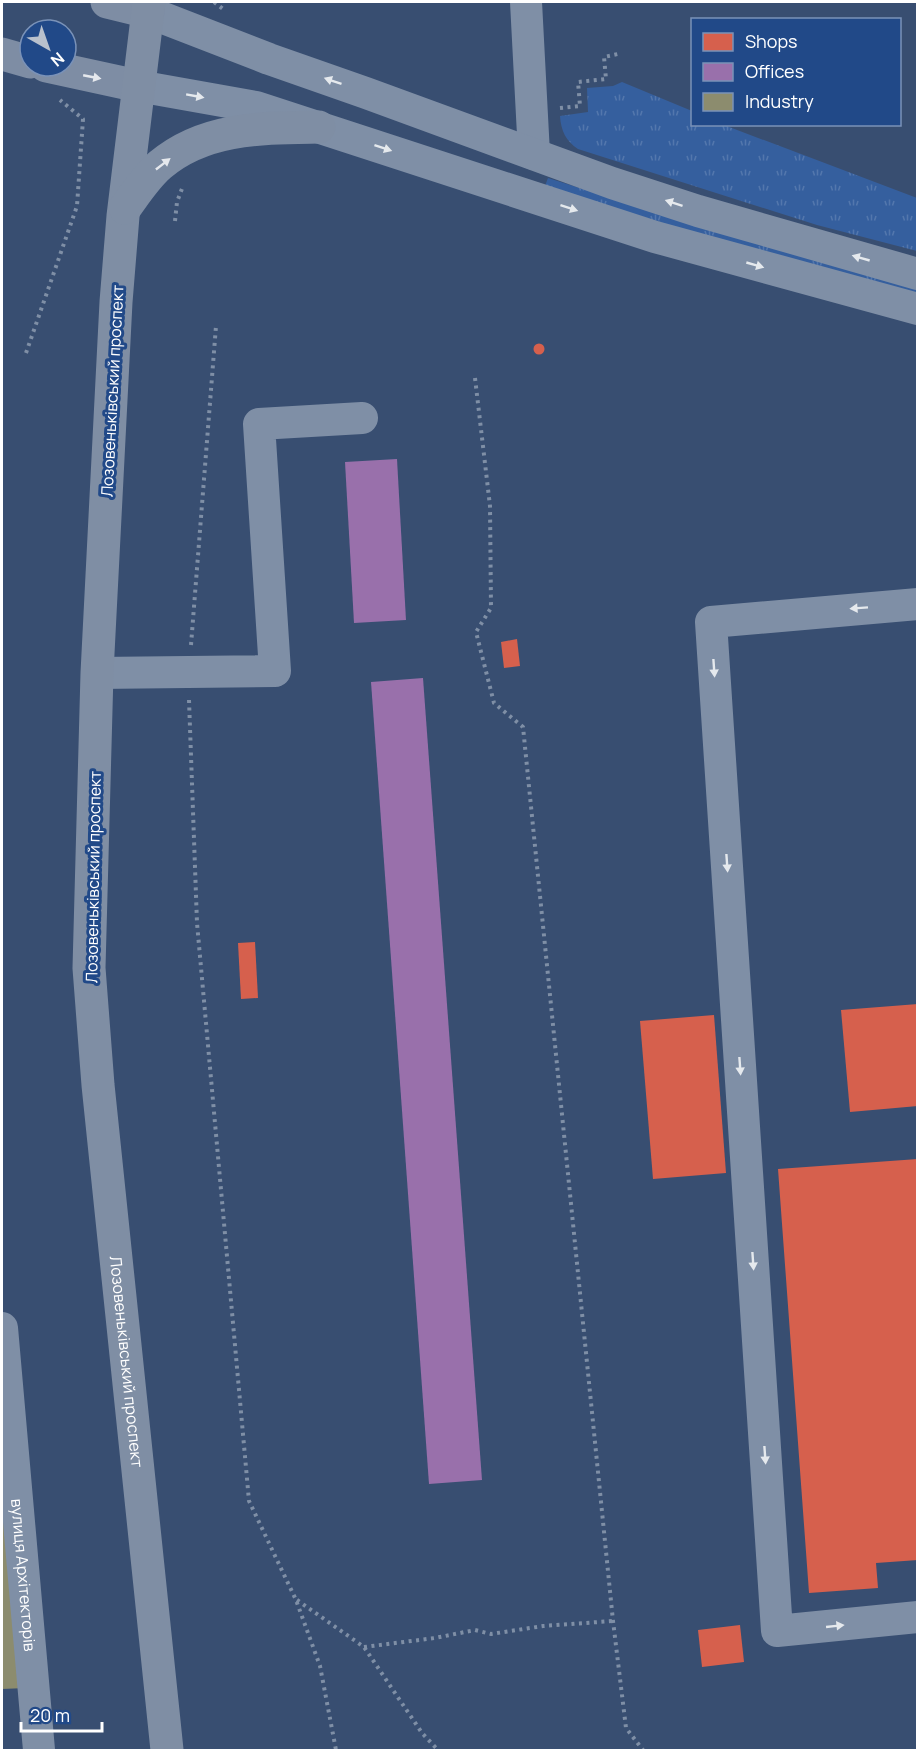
<svg xmlns="http://www.w3.org/2000/svg" width="919" height="1752" font-family="Manrope,sans-serif">
<style>
.grass{fill:url(#grass-tufts)}
.shops{fill:#d6604d}
.offices{fill:#9970ab}
.industry{fill:#8c8c6e}
.lines{fill:none;stroke-linecap:round;stroke-linejoin:round}
.path{stroke:#7f8fa6;stroke-width:4;stroke-dasharray:3 4.5;stroke-linecap:butt}
.minor{stroke:#7f8fa6;stroke-width:32}
.major{stroke:#7e8da4;stroke-width:33}
.highway{stroke:#7f8ea4;stroke-width:33}
.oneway{fill:#e5e8ed}
.oneway2{fill:#e5e9ed}
.labels{text-anchor:middle;dominant-baseline:central;stroke-width:6;stroke-linejoin:round;paint-order:stroke}
.street-label{font-size:16px;fill:#fff;stroke:#214988}
</style>
<defs>
<pattern id="grass-tufts" width="24" height="20" patternUnits="userSpaceOnUse" patternTransform="scale(1.5)"><rect width="24" height="20" fill="#355f9e"/><path d="M3 7l-1-3M5 7V3M7 7l1-3M15 17l-1-3M17 17v-4M19 17l1-3" fill="none" stroke="#5377ad"/></pattern>
</defs>
<rect width="100%" height="100%" fill="#384e71"/>
<g class="grass">
<path d="M622,82l70,29v13l32,1 193,73v53l-100,-26 -239,-76c-12,-8 -17,-18 -18,-33l28,-4 -1,-24 26,-2z"/>
<path d="M548,178l136,43 233,65v9l-236,-66 -136,-43z"/>
</g>
<g class="shops">
<circle cx="539" cy="349" r="5.5"/>
<path d="M517,639l3,27 -16,2 -3,-26z"/>
<path d="M255,942l3,56 -17,1 -3,-56z"/>
<path d="M918,1004v102l-68,6 -9,-102z"/>
<path d="M714,1015l12,158 -73,6 -13,-158z"/>
<path d="M918,1159v401l-42,3 2,25 -69,5 -31,-424z"/>
<path d="M740,1625l4,37 -42,5 -4,-37z"/>
</g>
<g class="offices">
<path d="M397,459l9,161 -52,3 -9,-161z"/>
<path d="M423,678l59,802 -53,4 -58,-802z"/>
</g>
<path class="industry" d="M2,1445l24,243 -24,1z"/>
<g class="lines">
<g class="path">
<path d="M214,2l9,7"/>
<path d="M560,108l20,-2 -2,-24 28,-3 -2,-22 14,-3"/>
<path d="M175,221l2,-19 6,-16"/>
<path d="M26,353l51,-147 6,-87 -23,-19"/>
<path d="M475,378l15,128 1,102 -15,24 18,71 29,24 90,894 13,107 17,22"/>
<path d="M191,645l25,-319"/>
<path d="M189,700l8,223 52,578 47,99 24,66 16,84"/>
<path d="M297,1600l67,47 58,86 16,17"/>
<path d="M364,1647l71,-9 40,-8 16,4 52,-8 70,-5"/>
</g>
<g class="minor">
<path d="M526,2l8,152"/>
<path d="M148,12l121,47 97,34 246,90 86,28 220,63"/>
<path d="M138,86l118,21 399,130 263,72"/>
<path d="M918,604l-207,18 66,1009 141,-14"/>
<path d="M97,673l178,-2 -16,-247 103,-6"/>
<path id="s1" d="M2,1328l37,422"/>
</g>
<g class="major">
<path d="M107,2l41,10"/>
<path d="M2,54l28,8"/>
<path d="M46,66l92,20"/>
</g>
<g class="highway">
<path id="s2" d="M149,2l-26,214 -7,86 -19,371 -8,295 9,117 69,665"/>
<path d="M125,208c11,-15 21,-31 35,-43 45,-38 103,-37 159,-38"/>
</g>
</g>
<defs><path id="oneway-solid" d="M-6-.8H1V-3.2L6.5 0L1 3.2V.8H-6Z" transform="scale(1.5)"/></defs>
<g class="oneway">
<use href="#oneway-solid" transform="translate(92 77) rotate(11)"/>
<use href="#oneway-solid" transform="translate(163 164) rotate(-38)"/>
</g>
<g class="oneway2">
<use href="#oneway-solid" transform="translate(333 81) rotate(-161)"/>
<use href="#oneway-solid" transform="translate(195 96) rotate(10)"/>
<use href="#oneway-solid" transform="translate(383 148) rotate(18)"/>
<use href="#oneway-solid" transform="translate(674 203) rotate(-162)"/>
<use href="#oneway-solid" transform="translate(569 208) rotate(18)"/>
<use href="#oneway-solid" transform="translate(861 258) rotate(-164)"/>
<use href="#oneway-solid" transform="translate(755 265) rotate(16)"/>
<use href="#oneway-solid" transform="translate(859 608) rotate(176)"/>
<use href="#oneway-solid" transform="translate(714 668) rotate(86)"/>
<use href="#oneway-solid" transform="translate(727 863) rotate(86)"/>
<use href="#oneway-solid" transform="translate(740 1066) rotate(86)"/>
<use href="#oneway-solid" transform="translate(753 1261) rotate(86)"/>
<use href="#oneway-solid" transform="translate(765 1455) rotate(86)"/>
<use href="#oneway-solid" transform="translate(835 1626) rotate(-6)"/>
</g>
<g class="labels">
<g class="street-label">
<text transform="translate(112 391) rotate(-87)">Лозовеньківський проспект</text>
<text transform="translate(93 877) rotate(-89)">Лозовеньківський проспект</text>
<text stroke="none"><textPath href="#s2" startOffset="1364">Лозовеньківський проспект</textPath></text>
<text stroke="none"><textPath href="#s1" startOffset="248">вулиця Архітекторів</textPath></text>
</g>
</g>
<rect width="919" height="1752" fill="none" stroke="#ffffff" stroke-width="6"/>
<rect x="691" y="18" width="210" height="108" fill="#214988" stroke="#7a92b8" stroke-width="1.5"/>
<rect x="703" y="33" width="30" height="18" fill="#d6604d" stroke="#7a92b8" stroke-width="1.5"/>
<text x="745" y="48" font-size="18" fill="#ffffff">Shops</text>
<rect x="703" y="63" width="30" height="18" fill="#9970ab" stroke="#7a92b8" stroke-width="1.5"/>
<text x="745" y="78" font-size="18" fill="#ffffff">Offices</text>
<rect x="703" y="93" width="30" height="18" fill="#8c8c6e" stroke="#7a92b8" stroke-width="1.5"/>
<text x="745" y="108" font-size="18" fill="#ffffff">Industry</text>
<g transform="translate(48 48) rotate(140)"><circle r="28" fill="#214988" stroke="#7a92b8" stroke-width="1.5"/>
<path d="M0-4.5L10 22L0 15L-10 22Z" fill="#b9c1cd"/>
<text y="-9" font-size="16" font-weight="bold" text-anchor="middle" fill="#ffffff">N</text>
</g>
<path d="M21 1722v9h81v-9" fill="none" stroke="#ffffff" stroke-width="3"/>
<text x="30" y="1722" font-size="18" fill="#ffffff" stroke="#214988" stroke-width="4.5" paint-order="stroke">20 m</text>
</svg>
